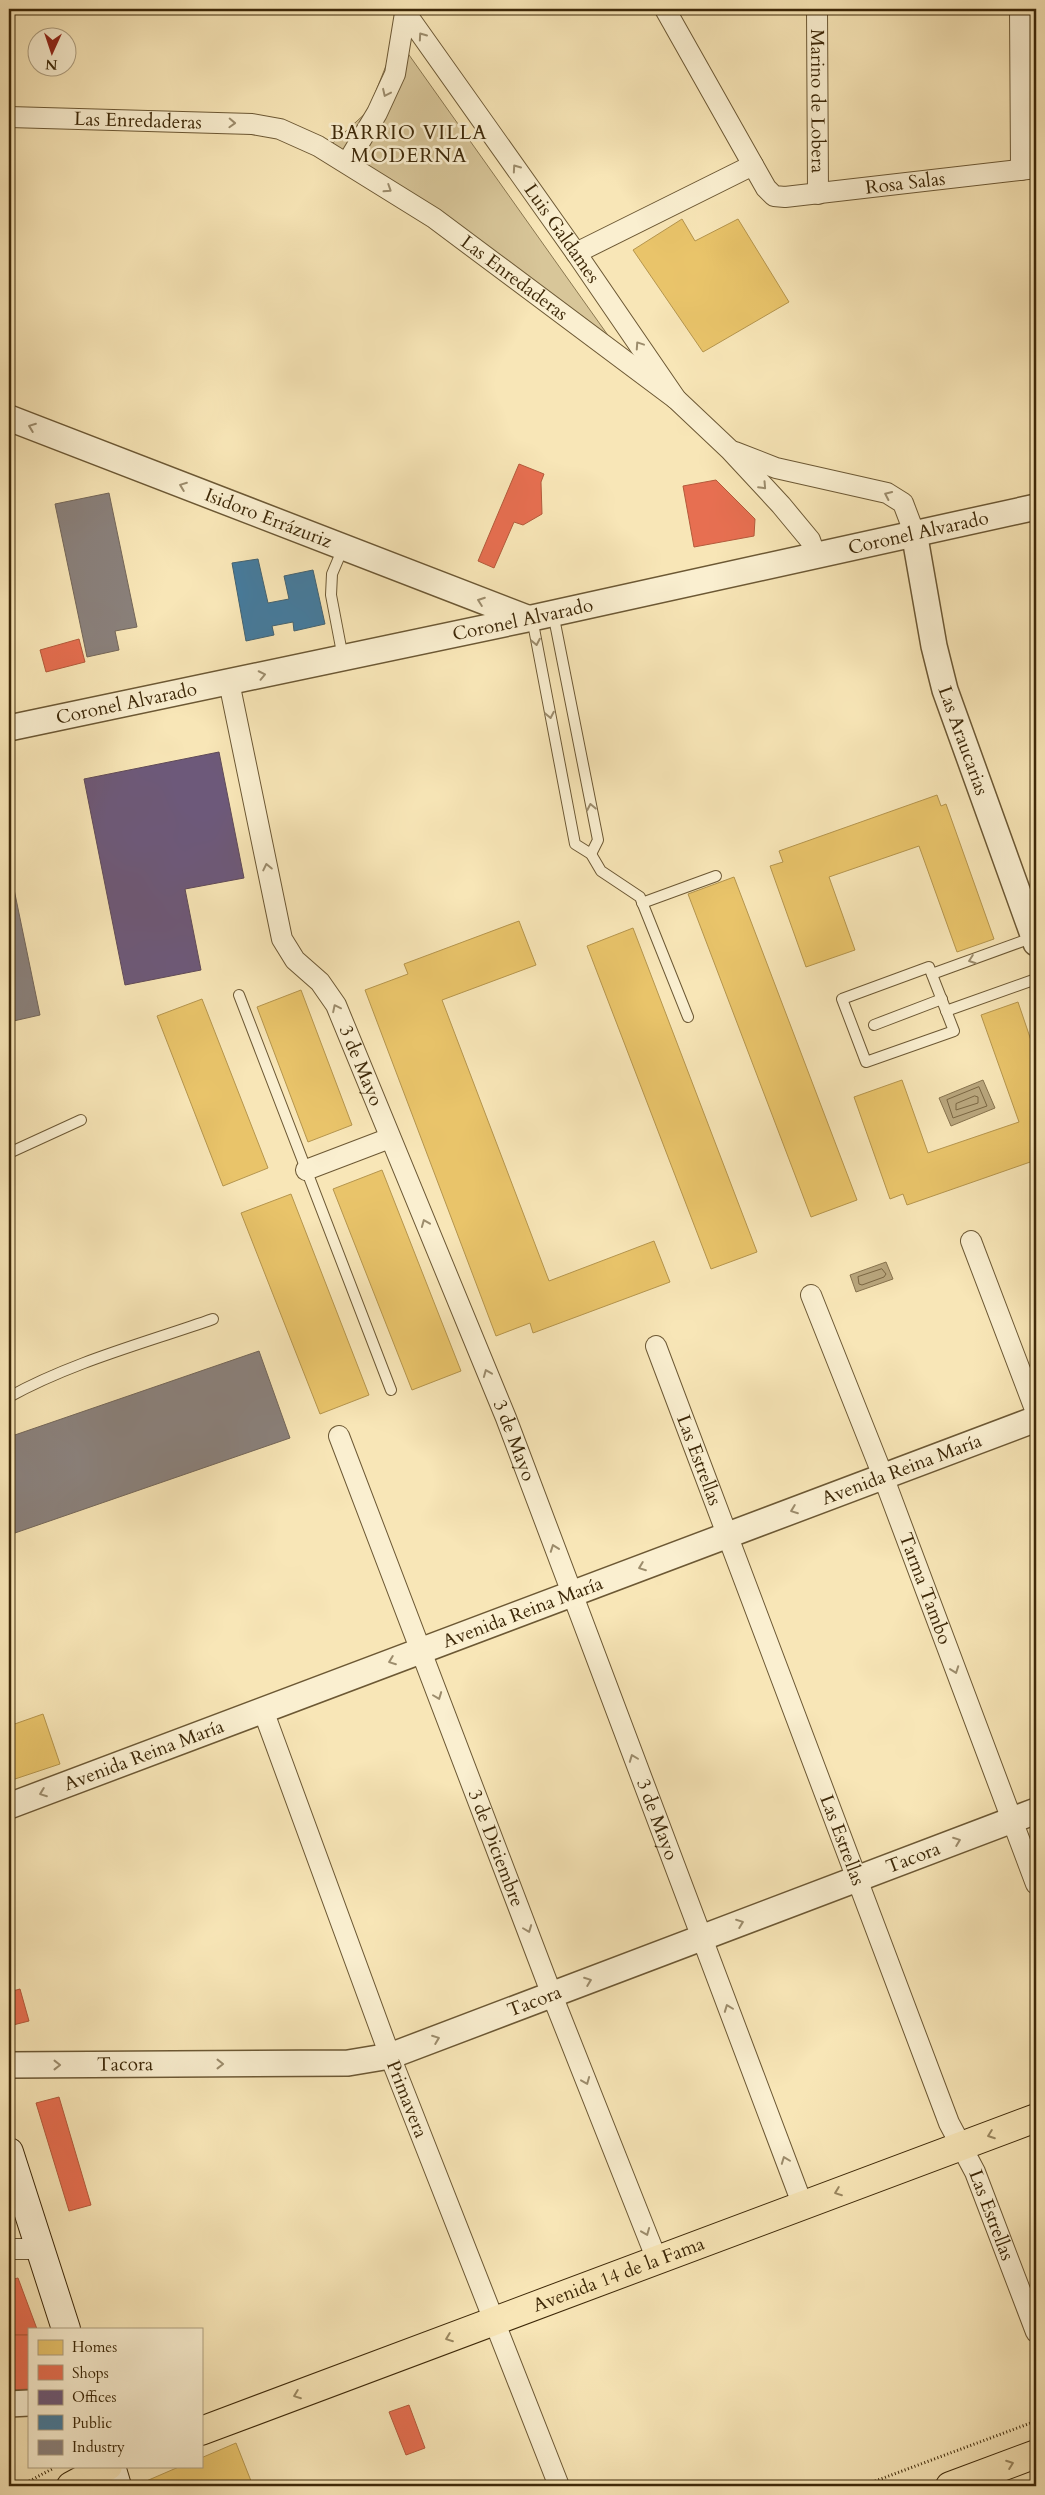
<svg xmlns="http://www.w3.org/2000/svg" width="1045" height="2495" font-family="Cardo,serif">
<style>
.green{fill:#d8c699;stroke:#8a7750}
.water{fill:#b8a57c;stroke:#87734e}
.homes{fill:#e9c46a;stroke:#b5954d}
.shops{fill:#e76f51;stroke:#b45a3b}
.offices{fill:#6d597a;stroke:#5f4a58}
.public{fill:#457b9d;stroke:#436270}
.industry{fill:#8a817c;stroke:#736659}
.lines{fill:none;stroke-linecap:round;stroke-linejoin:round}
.shore{stroke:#7a6642;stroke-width:1}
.service-casing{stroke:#6c5834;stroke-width:12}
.minor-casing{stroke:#6c5834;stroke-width:22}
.tertiary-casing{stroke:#6c5834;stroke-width:28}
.secondary-casing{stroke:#3d2808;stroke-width:30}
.primary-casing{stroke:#3d2808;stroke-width:30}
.path{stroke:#3d2808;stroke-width:3;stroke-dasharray:1 2.5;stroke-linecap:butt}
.service{stroke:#faefd0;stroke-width:10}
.minor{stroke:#faefd0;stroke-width:20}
.tertiary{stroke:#faefd0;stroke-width:25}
.secondary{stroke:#faefd0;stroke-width:28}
.primary{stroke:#f8e6b7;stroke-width:28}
.oneway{stroke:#9c8c6c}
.oneway2{stroke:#9a8760}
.labels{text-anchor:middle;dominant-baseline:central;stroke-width:5;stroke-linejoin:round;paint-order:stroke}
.street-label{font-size:19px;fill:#3d2808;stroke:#faefd0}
.neighbourhood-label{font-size:20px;letter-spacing:1px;fill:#3d2808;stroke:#faefd0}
</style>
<rect width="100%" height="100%" fill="#f8e6b7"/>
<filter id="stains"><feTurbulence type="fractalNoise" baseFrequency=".004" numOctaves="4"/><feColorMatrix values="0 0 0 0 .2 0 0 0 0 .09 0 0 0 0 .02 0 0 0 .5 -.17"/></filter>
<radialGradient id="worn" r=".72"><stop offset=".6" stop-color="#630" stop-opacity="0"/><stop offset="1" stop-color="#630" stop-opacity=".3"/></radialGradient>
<path class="green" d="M397,38l215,303 -288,-190 44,-40z"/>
<g class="water">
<path d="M983,1080l12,28 -44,18 -12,-28z"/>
<path d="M886,1262l7,17 -37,13 -6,-17z"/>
</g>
<g class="homes">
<path d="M682,219l13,22 43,-22 51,83 -86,50 -70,-102z"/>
<path d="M937,795l4,11 5,-2 48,135 -37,13 -38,-106 -90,31 26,73 -49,17 -36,-101 13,-4 -4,-11z"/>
<path d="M734,877l123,323 -46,17 -123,-323z"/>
<path d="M519,921l17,44 -94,35 107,281 105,-40 16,41 -137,51 -3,-10 -34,13 -131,-346 43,-16 -4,-10z"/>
<path d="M633,928l124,324 -46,17 -124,-323z"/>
<path d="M301,990l51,135 -44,17 -51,-135z"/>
<path d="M202,999l66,169 -45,18 -66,-170z"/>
<path d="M1018,1002l18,53v105l-129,45 -4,-11 -13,5 -36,-102 48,-17 26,73 91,-31 -38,-107z"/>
<path d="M382,1170l79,201 -49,19 -79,-201z"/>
<path d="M291,1194l78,201 -49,19 -79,-201z"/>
<path d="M43,1714l17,50 -51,17v-55z"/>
<path d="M236,2443l17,43h-108l-1,-4 37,-16h20v-8z"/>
</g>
<g class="shops">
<path d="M519,464l25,10 -3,8 1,32 -19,11 -9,-3 -20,46 -16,-7z"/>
<path d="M716,480l39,39 -1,17 -60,11 -11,-61z"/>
<path d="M79,639l6,23 -39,10 -6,-22z"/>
<path d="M20,1989l9,32 -20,5v-34z"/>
<path d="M59,2097l32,108 -22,6 -33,-108z"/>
<path d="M18,2278l19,51h-8v6h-20v-55z"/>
<path d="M9,2335h20v54l-20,1z"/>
<path d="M409,2405l16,43 -19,7 -17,-43z"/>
</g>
<path class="offices" d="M219,752l25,126 -59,11 16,81 -76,15 -41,-206z"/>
<path class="public" d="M258,559l10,44 21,-4 -5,-23 29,-6 12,54 -31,7 -1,-9 -21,4 2,9 -28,6 -14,-78z"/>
<g class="industry">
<path d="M109,493l28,134 -22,4 4,19 -32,7 -32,-153z"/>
<path d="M9,865l31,150 -31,7z"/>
<path d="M259,1351l31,87 -278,96 -3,-11v-86z"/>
</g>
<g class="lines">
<g class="shore">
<path d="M979,1087l8,19 -34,12 -6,-18z"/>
<path d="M975,1096l3,1v6l-22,7v-6z"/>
<path d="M882,1269l4,5 -2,3 -22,8 -3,-1 -1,-7z"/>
</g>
<defs>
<g id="service">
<path d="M343,548l-11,26 -1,21 12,63"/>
<path d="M553,613l45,227 -7,14"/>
<path d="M532,618l43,226 16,10 10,17 39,26 48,120"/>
<path d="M642,903l74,-27"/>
<path d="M929,967l25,64 -88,31 -24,-63z"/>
<path d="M932,974l102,-37"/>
<path d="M239,995l152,395"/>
<path d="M946,1011l90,-32"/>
<path d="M874,1025l68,-26"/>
<path d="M9,1153l72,-33"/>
<path d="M9,1397c63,-35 136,-54 204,-78"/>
</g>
<g id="minor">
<path id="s1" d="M403,9l173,244 100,146 54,51 51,55 29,35 5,14"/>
<path id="s2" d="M665,9l101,179 8,8 11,1 251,-29"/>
<path id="s3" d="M817,9l1,185"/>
<path d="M1020,9l1,161"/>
<path id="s4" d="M9,117l243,7 28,5 38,17 116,72 242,181"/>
<path d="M347,163l30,-50 18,-39 10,-61"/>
<path d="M576,253l177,-88"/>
<path d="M735,452l41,16 111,25 16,10 11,29"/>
<path id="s5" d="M229,682l53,257 13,21 25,22 16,23 170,413 297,788"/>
<path d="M306,1170l84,-32"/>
<path d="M971,1241l65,171"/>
<path id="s6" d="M811,1295l72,181 153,408"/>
<path id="s7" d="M656,1346l293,777 26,49 61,160"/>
<path id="s8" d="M339,1436l213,559 105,265"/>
<path id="s9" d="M263,1710l127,346 169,430"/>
<path d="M9,2249h32"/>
</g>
<g id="tertiary">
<path id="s10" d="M9,418l518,200"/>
<path id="s11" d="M914,532l20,114 11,44 91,253"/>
<path id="s12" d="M9,728l523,-110 504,-111"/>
<path id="s13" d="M9,1806l1027,-387"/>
<path id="s14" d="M9,2065l339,-2 42,-7 646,-245"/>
<path d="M9,2404l20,-1"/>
</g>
<g id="secondary">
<path d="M9,2152l57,177"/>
<path d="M111,2466l6,20"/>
</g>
<g id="primary">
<path id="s15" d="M201,2431l835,-313"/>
<path d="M71,2486l37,-20"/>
<path d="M950,2486l86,-32"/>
</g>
</defs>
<use href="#service" class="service-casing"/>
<use href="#minor" class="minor-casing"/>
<use href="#tertiary" class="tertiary-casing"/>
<use href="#secondary" class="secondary-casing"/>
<use href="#primary" class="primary-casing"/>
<g class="path">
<path d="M20,2486l32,-17"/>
<path d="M862,2486l174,-65"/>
</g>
<use href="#service" class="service"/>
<use href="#minor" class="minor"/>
<use href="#tertiary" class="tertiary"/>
<use href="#secondary" class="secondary"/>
<use href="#primary" class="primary"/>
</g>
<defs><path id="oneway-chevron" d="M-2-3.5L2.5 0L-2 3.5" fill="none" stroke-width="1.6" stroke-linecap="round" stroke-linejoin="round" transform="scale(1.25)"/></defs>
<g class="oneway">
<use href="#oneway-chevron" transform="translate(422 36) rotate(-125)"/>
<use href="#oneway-chevron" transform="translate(386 93) rotate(115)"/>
<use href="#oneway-chevron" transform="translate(232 123) rotate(2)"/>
<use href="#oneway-chevron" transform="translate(516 168) rotate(-125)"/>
<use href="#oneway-chevron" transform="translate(388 189) rotate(33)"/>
<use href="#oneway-chevron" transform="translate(639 345) rotate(-124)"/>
<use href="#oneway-chevron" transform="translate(32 427) rotate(-159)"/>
<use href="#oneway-chevron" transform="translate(183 486) rotate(-159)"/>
<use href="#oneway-chevron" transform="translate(763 486) rotate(47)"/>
<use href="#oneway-chevron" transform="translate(888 495) rotate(-155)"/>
<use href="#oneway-chevron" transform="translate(481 601) rotate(-160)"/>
<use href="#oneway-chevron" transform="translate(536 642) rotate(79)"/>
<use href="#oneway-chevron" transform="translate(262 675) rotate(-12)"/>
<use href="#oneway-chevron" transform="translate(550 715) rotate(79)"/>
<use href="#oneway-chevron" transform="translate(591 807) rotate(-101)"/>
<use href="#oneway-chevron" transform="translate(267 867) rotate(-102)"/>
<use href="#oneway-chevron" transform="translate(972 960) rotate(160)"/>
<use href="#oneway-chevron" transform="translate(336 1008) rotate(-116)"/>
<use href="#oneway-chevron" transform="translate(425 1223) rotate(-112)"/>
<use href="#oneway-chevron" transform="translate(487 1373) rotate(-112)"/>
<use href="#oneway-chevron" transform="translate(794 1510) rotate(159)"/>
<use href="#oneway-chevron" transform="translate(554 1548) rotate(-110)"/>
<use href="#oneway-chevron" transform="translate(642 1567) rotate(159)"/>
<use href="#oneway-chevron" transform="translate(392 1661) rotate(159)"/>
<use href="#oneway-chevron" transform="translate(955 1670) rotate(70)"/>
<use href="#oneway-chevron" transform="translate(438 1696) rotate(69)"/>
<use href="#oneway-chevron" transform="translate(633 1758) rotate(-111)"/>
<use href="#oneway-chevron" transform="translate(43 1793) rotate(159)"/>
<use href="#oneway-chevron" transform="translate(957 1841) rotate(-21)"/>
<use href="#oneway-chevron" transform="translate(740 1923) rotate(-21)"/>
<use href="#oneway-chevron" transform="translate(528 1929) rotate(69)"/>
<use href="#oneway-chevron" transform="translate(588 1981) rotate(-21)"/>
<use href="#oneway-chevron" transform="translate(728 2008) rotate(-111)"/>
<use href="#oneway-chevron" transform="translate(436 2039) rotate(-21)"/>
<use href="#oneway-chevron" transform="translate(220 2064)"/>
<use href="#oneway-chevron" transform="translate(57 2065)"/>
<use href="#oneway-chevron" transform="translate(586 2081) rotate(68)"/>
<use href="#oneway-chevron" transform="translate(785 2160) rotate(-111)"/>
<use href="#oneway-chevron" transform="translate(646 2232) rotate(68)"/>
</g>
<g class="oneway2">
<use href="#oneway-chevron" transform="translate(991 2135) rotate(160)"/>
<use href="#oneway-chevron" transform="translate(838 2192) rotate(159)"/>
<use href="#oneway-chevron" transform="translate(449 2338) rotate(159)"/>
<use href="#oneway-chevron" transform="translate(297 2395) rotate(159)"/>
<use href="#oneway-chevron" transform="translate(1010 2464) rotate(-20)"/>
</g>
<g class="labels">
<g class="street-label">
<text stroke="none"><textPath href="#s3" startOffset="92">Marino de Lobera</textPath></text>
<text stroke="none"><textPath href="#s4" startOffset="129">Las Enredaderas</textPath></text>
<text stroke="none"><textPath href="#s2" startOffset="349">Rosa Salas</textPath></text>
<text stroke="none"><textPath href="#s1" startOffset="275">Luis Galdames</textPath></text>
<text stroke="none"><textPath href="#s4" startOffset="550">Las Enredaderas</textPath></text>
<text stroke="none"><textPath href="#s10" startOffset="278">Isidoro Errázuriz</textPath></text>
<text stroke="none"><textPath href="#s12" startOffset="930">Coronel Alvarado</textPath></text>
<text stroke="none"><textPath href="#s12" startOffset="525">Coronel Alvarado</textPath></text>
<text stroke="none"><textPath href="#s12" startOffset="120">Coronel Alvarado</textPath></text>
<text stroke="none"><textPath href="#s11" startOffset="215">Las Araucarias</textPath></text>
<text stroke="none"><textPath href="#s5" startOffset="414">3 de Mayo</textPath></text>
<text stroke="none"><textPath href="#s5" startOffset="819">3 de Mayo</textPath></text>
<text stroke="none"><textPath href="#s7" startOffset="122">Las Estrellas</textPath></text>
<text stroke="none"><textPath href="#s13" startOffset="954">Avenida Reina María</textPath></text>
<text stroke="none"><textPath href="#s6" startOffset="315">Tarma Tambo</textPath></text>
<text stroke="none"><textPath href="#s13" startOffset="549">Avenida Reina María</textPath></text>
<text stroke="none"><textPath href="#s13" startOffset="144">Avenida Reina María</textPath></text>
<text stroke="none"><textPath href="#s5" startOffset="1224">3 de Mayo</textPath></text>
<text stroke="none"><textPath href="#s7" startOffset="528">Las Estrellas</textPath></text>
<text stroke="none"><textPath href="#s8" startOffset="441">3 de Diciembre</textPath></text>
<text stroke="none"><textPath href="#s14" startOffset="941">Tacora</textPath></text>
<text stroke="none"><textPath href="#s14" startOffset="536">Tacora</textPath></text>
<text stroke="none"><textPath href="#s14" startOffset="116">Tacora</textPath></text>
<text stroke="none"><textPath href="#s9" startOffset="415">Primavera</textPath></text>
<text stroke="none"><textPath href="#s7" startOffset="932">Las Estrellas</textPath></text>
<text stroke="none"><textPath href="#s15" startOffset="446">Avenida 14 de la Fama</textPath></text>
</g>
<g class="neighbourhood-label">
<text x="409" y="132">BARRIO VILLA<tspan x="409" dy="23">MODERNA</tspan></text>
</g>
</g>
<rect width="1045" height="2495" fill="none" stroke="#f8e6b7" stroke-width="30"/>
<rect x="10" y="10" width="1025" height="2475" fill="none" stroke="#3d2808" stroke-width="2.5"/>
<rect x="15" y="15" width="1015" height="2465" fill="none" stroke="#3d2808"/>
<rect x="28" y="2328" width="175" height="140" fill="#faefd0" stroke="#ae9f80"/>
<rect x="38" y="2340" width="25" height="15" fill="#e9c46a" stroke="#ae9f80"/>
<text x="72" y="2352" font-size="15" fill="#3d2808">Homes</text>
<rect x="38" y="2365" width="25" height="15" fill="#e76f51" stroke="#ae9f80"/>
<text x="72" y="2378" font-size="15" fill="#3d2808">Shops</text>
<rect x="38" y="2390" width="25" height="15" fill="#6d597a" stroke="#ae9f80"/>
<text x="72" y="2402" font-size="15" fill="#3d2808">Offices</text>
<rect x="38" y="2415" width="25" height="15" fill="#457b9d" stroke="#ae9f80"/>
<text x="72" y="2428" font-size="15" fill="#3d2808">Public</text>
<rect x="38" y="2440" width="25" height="15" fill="#8a817c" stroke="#ae9f80"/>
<text x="72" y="2452" font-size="15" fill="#3d2808">Industry</text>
<g transform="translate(52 52) rotate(183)"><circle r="24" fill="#faefd0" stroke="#ae9f80"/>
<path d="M0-4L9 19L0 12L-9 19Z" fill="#8f2418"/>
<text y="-8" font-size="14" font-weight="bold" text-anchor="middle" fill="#3d2808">N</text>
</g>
<rect width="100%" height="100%" filter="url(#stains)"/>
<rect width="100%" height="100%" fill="url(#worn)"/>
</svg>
